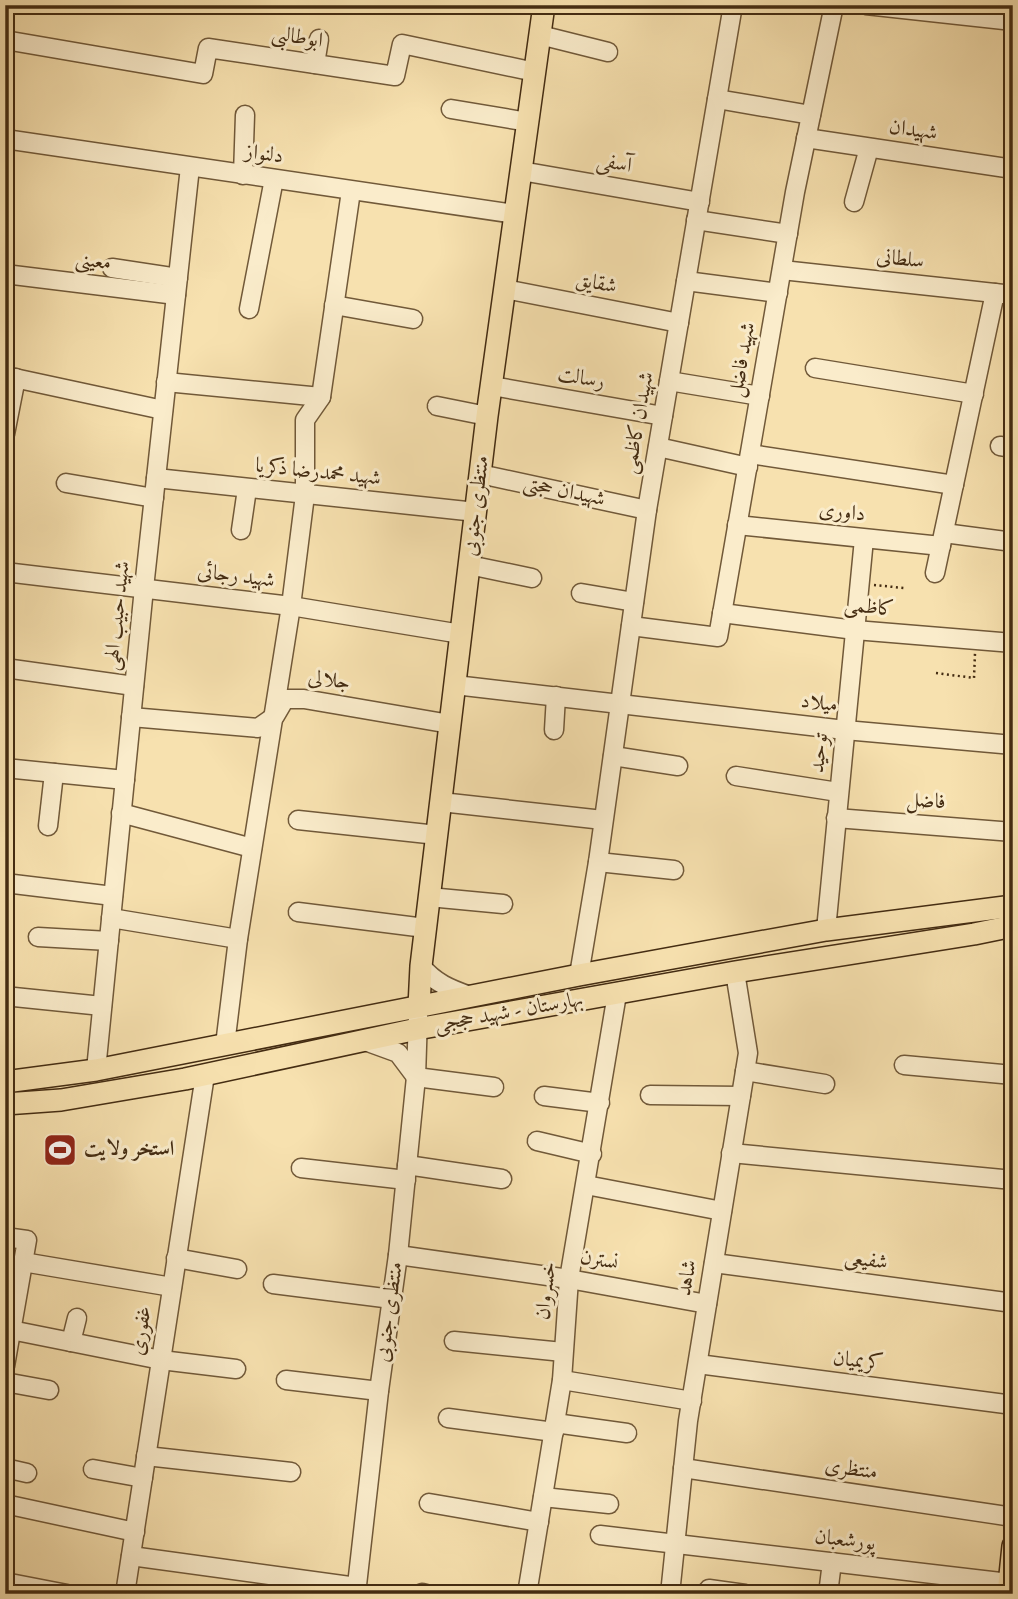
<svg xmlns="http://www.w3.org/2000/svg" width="1018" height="1599" font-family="'Sorts Mill Goudy',Amiri,serif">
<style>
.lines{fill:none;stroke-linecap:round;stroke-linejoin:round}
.minor-casing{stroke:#715939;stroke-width:21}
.major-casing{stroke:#442c12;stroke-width:24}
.path{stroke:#442c12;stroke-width:2.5;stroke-dasharray:2 3.5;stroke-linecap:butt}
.minor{stroke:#faeccb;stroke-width:18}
.major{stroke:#f7e1af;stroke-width:21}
.labels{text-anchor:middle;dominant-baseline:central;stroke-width:6;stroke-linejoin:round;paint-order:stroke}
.street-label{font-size:21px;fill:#442c12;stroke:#faeccb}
.poi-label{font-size:21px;font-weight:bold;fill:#442c12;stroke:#faeccb;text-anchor:start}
</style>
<rect width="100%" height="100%" fill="#f7e1af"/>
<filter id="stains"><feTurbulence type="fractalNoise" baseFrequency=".00286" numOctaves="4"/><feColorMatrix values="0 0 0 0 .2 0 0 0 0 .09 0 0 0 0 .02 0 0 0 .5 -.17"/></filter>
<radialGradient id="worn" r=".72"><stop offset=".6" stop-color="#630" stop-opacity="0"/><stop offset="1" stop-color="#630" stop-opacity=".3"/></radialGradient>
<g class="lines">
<defs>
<g id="minor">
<path d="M866,5l147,16"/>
<path d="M540,35l68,17"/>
<path d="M5,40l198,34 5,-26 187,28 7,-32 133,28"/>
<path d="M315,64l4,-25"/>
<path d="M717,99l94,16"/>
<path d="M451,109l77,13"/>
<path d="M806,138l207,31"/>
<path d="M5,139l510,75"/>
<path d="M521,171l179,31"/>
<path d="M243,175l2,-60"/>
<path d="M854,202l15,-54"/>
<path d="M696,220l92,14"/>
<path d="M112,268l66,10"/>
<path d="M782,270l231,25"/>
<path d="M5,274l171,21"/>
<path d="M686,281l92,12"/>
<path d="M505,289l174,34"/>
<path d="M334,305l79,14"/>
<path d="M249,309l25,-130"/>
<path d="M815,368l159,26"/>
<path d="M5,376l158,34"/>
<path d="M669,381l91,15"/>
<path d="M166,382l155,15"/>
<path d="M492,386l171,30"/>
<path d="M437,406l50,10"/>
<path d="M5,434l11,-56"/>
<path d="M1000,446l13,2"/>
<path d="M658,447l90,20"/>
<path d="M750,454l204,31"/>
<path d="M480,474l167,36"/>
<path d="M156,478l320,34"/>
<path d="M66,483l88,15"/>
<path d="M737,525l204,21"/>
<path d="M241,530l6,-41"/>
<path d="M944,533l69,9"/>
<path d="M469,565l63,13"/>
<path d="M5,572l286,34 170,28"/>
<path d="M935,573l60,-280"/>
<path d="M581,593l53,9"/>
<path d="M722,613l133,17 158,13"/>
<path d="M631,626l87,11 77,-445 39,-187"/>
<path d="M5,668l129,18"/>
<path d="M455,685l390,45 168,15"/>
<path d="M131,717l127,11 17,-12 10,-17h19l146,25"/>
<path d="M554,730l2,-34"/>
<path d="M613,756l65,10"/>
<path d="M5,768l120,12"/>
<path d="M736,776l102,16"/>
<path d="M441,802l162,18"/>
<path d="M121,813l131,35"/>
<path d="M836,818l177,14"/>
<path d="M298,820l139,15"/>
<path d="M48,826l6,-53"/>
<path d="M598,862l76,8"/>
<path d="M5,883l108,13"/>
<path d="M429,897l74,7"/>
<path d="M298,912l127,16"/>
<path d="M111,918l127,21"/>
<path d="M826,930l38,-391"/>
<path d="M38,937l71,4"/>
<path d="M421,966c14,17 29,23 49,30"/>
<path d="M579,975l19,-113 49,-352 86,-505"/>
<path d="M14,997l88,9"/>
<path d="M365,1041l33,12 18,24 78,10"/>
<path d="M225,1045l13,-106 53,-333 14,-111v-75l16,-23 30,-206"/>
<path d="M904,1065l109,10"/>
<path d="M96,1070l48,-482 46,-421"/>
<path d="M745,1071l80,13"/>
<path d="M650,1095l91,1"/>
<path d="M544,1096l56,7"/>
<path d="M537,1141l55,13"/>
<path d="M731,1153l282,27"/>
<path d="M407,1165l95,14"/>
<path d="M301,1168l105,12"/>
<path d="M586,1185l136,26"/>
<path d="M5,1237l22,3 -22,126"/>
<path d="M398,1255l171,24 138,25"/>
<path d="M176,1258l61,11"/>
<path d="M23,1262l149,25"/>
<path d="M714,1263l299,40"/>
<path d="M273,1284l119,15"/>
<path d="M11,1330l150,30 75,9"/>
<path d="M454,1341l109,11"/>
<path d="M71,1342l6,-24"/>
<path d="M698,1364l315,41"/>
<path d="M286,1380l93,11"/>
<path d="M562,1380l130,21"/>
<path d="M5,1382l44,8"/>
<path d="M448,1418l106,14"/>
<path d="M555,1423l72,10"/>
<path d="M146,1456l145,16"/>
<path d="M5,1468l22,5"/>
<path d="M683,1468l330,49"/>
<path d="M93,1469l50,9"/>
<path d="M543,1497l66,7"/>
<path d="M429,1503l110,19"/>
<path d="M5,1504l130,28"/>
<path d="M600,1535l409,48"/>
<path d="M131,1556l226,31"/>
<path d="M5,1582l62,12"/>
<path d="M709,1589l36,5"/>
<path d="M422,1593l4,1"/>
<path d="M125,1594l80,-519"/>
<path d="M356,1594l23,-203 19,-136 18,-178 2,-61"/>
<path d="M527,1594l35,-214 7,-101 48,-285"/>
<path d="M670,1594l18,-173 60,-368 -13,-81"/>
<path d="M828,1594l4,-32"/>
</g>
<g id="major">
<path d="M419,1007l2,-41 66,-550 57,-411"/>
<path d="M5,1082l91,-12 483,-95 247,-45 187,-24"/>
<path d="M5,1104l56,-4 124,-21 232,-50 318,-57 239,-38 39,-8"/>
<path d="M1008,1594l5,-48"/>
</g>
</defs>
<use href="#minor" class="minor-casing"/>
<use href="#major" class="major-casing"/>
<g class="path">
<path d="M874,585l30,3"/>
<path d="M936,673l38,5 1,-25"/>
</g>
<use href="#minor" class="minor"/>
<use href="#major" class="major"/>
</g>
<defs>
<symbol id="stadium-square" viewBox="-11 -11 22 22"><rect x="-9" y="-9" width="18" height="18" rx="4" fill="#8f2418" stroke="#faeccb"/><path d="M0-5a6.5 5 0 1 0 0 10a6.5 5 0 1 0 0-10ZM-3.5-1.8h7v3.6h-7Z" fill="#fff"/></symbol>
</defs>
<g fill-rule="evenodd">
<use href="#stadium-square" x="41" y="1131" width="38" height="38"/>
</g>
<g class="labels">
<g class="street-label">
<text transform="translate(297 38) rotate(9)">ابوطالبی</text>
<text transform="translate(913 131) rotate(8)">شهیدان</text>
<text transform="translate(264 155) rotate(8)">دلنواز</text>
<text transform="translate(614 164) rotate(10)">آسفی</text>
<text transform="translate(900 260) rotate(6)">سلطانی</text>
<text transform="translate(93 262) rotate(7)">معینی</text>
<text transform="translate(596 284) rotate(11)">شقایق</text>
<text transform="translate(743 360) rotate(-80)">شهید فاضل</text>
<text transform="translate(581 379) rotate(10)">رسالت</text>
<text transform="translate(639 423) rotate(-80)">شهیدان کاظمی</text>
<text transform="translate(318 473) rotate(6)">شهید محمدرضا ذکریا</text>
<text transform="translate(564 492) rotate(12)">شهیدان حجتی</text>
<text transform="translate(477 506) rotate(-83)">منتظری جنوبی</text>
<text transform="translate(842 513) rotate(6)">داوری</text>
<text transform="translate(236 577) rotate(7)">شهید رجائی</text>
<text transform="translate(869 608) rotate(6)">کاظمی</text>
<text transform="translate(118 616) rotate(-84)">شهید حبیب الهی</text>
<text transform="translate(329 681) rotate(8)">جلالی</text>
<text transform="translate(819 704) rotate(7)">میلاد</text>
<text transform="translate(820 753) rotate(-84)">توحید</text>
<text transform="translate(926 802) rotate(4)">فاضل</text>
<text transform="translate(509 1013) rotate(-10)">بهارستان - شهید حججی</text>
<text transform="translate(599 1261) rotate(10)">نسترن</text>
<text transform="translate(866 1261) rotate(8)">شفیعی</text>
<text transform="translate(688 1278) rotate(-81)">شاهد</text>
<text transform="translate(547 1291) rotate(-83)">خسروان</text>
<text transform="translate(390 1312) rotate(-82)">منتظری جنوبی</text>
<text transform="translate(142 1331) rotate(-81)">غفوری</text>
<text transform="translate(858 1362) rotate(7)">کریمیان</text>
<text transform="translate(851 1470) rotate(8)">منتظری</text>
<text transform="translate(845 1541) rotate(7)">پورشعبان</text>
</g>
<g class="poi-label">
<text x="84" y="1150">استخر ولایت</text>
</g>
</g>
<rect width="1018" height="1599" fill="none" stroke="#f7e1af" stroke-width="28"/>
<rect x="7" y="7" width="1004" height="1585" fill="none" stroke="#442c12" stroke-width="3.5"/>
<rect x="14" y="14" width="990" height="1571" fill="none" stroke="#442c12" stroke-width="2"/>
<rect width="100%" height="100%" filter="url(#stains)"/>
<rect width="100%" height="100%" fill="url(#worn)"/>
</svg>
